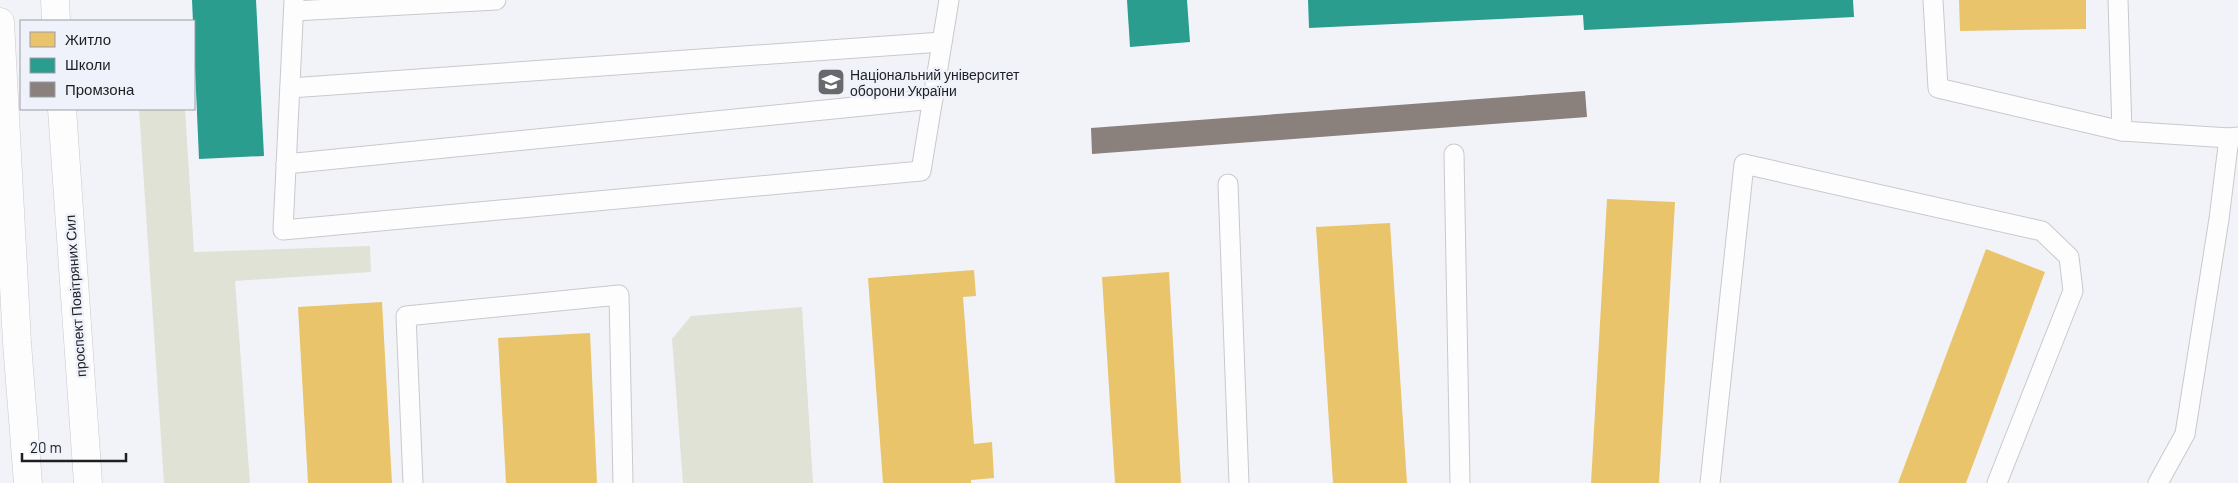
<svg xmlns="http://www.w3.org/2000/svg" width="2238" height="483" font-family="Barlow,sans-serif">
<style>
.green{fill:#e0e2d6}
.homes{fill:#e9c46a}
.schools{fill:#2a9d8f}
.industry{fill:#8a817c}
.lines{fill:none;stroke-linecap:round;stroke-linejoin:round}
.service-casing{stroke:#c9c9cd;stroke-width:21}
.primary-casing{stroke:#c9c9cd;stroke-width:29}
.service{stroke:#fdfdfe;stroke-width:19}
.primary{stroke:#fdfdfe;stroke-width:28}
.labels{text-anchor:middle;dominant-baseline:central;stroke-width:5;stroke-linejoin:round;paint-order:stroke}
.poi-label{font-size:14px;fill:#1e1f22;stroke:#eff2fb;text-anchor:start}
.street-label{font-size:14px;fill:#1e1f22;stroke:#eff2fb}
</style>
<rect width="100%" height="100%" fill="#f2f3f8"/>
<g class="green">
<path d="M139,109h46l9,143 176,-6 1,26 -136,9 15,202h-86z"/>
<path d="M802,307l11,176h-130l-11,-144 19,-23z"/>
</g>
<g class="homes">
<path d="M1959,0h127v29l-126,2z"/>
<path d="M1607,199l68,3 -16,281h-68z"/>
<path d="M1390,223l17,260h-74l-17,-256z"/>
<path d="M1986,249l59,23 -79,211h-68z"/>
<path d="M974,270l2,26 -13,1 11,147 18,-2 2,36 -23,2v3h-88l-15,-205z"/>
<path d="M1169,272l12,211h-66l-13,-206z"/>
<path d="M382,302l10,181h-84l-10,-176z"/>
<path d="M590,333l7,150h-91l-8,-145z"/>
</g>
<g class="schools">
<path d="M192,0h64l8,156 -65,3z"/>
<path d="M1127,0h60l3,42 -60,5z"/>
<path d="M1308,0h545l1,17 -270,13 -1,-15 -274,13z"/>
</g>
<path class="industry" d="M1585,91l2,26 -495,37 -1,-26z"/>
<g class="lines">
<defs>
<g id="service">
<path d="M294,0l-11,230 638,-59 28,-171"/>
<path d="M1933,0l5,88 184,43 107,7 9,-1"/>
<path d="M2118,0l4,131"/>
<path d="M294,11l202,-11"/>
<path d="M290,88l652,-46"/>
<path d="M1454,154l6,329"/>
<path d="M286,164l647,-65"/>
<path d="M1228,184l11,299"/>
<path d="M413,483l-7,-167 213,-21 4,188"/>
<path d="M1710,483l34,-319 298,67 27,26 4,34 -76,192"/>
<path d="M2158,483l27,-49 34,-215 10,-81"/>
</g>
<g id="primary">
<path d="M55,0l1,21"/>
<path d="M0,22l17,321 11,140"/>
<path d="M62,109l26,374"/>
</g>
</defs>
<use href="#service" class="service-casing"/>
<use href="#primary" class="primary-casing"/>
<use href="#service" class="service"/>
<use href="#primary" class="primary"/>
</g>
<defs>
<symbol id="university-square" viewBox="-11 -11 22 22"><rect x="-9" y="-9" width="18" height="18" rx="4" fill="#68696d" stroke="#eff2fb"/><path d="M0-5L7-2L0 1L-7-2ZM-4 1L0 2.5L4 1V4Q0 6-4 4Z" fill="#fff"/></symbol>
</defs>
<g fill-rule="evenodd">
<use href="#university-square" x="815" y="66" width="32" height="32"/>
</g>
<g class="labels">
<g class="poi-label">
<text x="850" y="74">Національний університет<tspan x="850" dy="16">оборони України</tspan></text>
</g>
<g class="street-label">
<text transform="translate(75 296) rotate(-94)">проспект Повітряних Сил</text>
</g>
</g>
<rect x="20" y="20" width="175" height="90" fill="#eff2fb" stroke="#9b9ea4"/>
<rect x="30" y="32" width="25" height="15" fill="#e9c46a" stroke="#9b9ea4"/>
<text x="65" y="45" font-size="15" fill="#1e1f22">Житло</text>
<rect x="30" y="58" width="25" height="15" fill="#2a9d8f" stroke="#9b9ea4"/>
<text x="65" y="70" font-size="15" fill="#1e1f22">Школи</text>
<rect x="30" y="82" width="25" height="15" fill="#8a817c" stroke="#9b9ea4"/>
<text x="65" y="95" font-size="15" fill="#1e1f22">Промзона</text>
<path d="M22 453v8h104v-8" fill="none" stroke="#1e1f22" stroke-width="2.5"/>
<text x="30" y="453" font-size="15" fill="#1e1f22" stroke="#eff2fb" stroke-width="4" paint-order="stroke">20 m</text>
</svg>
